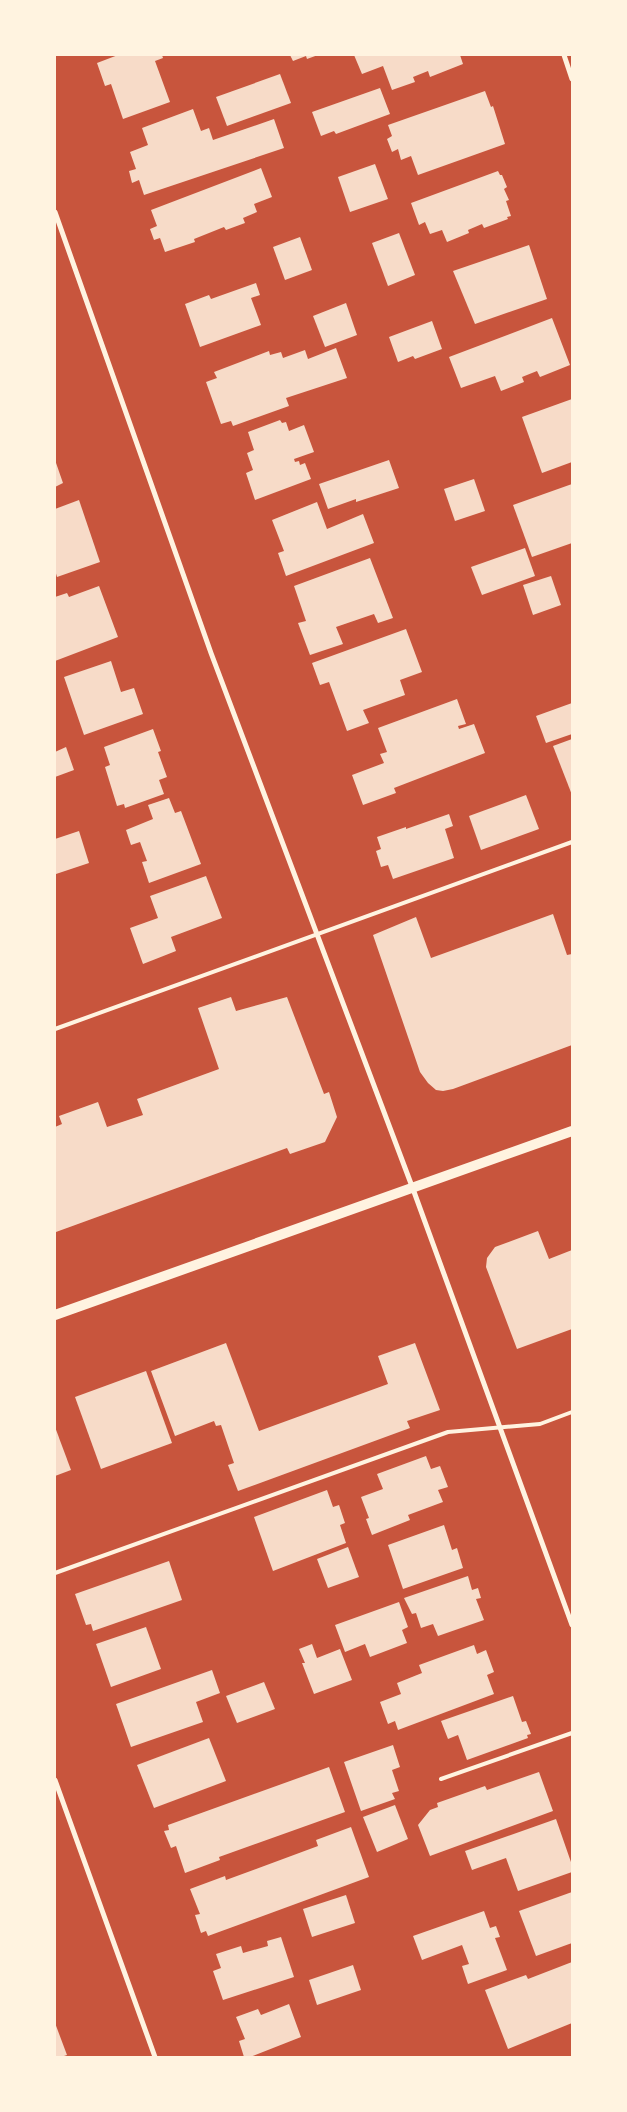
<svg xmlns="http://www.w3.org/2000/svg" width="627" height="2112" font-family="Literata,serif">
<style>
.building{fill:#f7dbc8}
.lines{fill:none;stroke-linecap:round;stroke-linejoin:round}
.service{stroke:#fff3e0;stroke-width:4}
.minor{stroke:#fff3e0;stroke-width:5}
.secondary{stroke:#fff3e0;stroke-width:10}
</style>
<rect width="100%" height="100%" fill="#c8553d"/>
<g class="building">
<path d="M118,55h44l1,3 -8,3 15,41 -47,17 -12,-35 -6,2 -8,-23z"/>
<path d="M290,55h28l-11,4 -1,-3 -13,5z"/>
<path d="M354,55h106l3,9 -33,13 -2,-6 -15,6 2,5 -23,8 -9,-24 -21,8z"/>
<path d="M280,74l11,29 -64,23 -11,-29z"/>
<path d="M380,88l10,26 -54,20 -2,-3 -13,5 -9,-24z"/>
<path d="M485,91l6,16 2,-1 12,38 -87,31 -7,-19 -10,4 -3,-11 -6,3 -5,-13 5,-3 -4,-11z"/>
<path d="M193,109l8,22 8,-3 4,12 61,-21 10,29 -140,47 -5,-15 -7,3 -3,-12 7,-2 -6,-17 18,-7 -6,-17z"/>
<path d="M375,164l13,35 -38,13 -12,-35z"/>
<path d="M261,168l11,29 -18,7 3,8 -14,6 2,5 -19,7 -2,-3 -30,12 1,3 -30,10 -5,-14 -6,2 -4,-11 7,-3 -6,-16z"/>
<path d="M498,171l2,4h2l5,12 -3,2 5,11 -3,1 5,15 -4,1 1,2 -24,9 -2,-4 -14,6 1,3 -22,9 -5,-12 -12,4 -5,-12 -6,3 -8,-22z"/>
<path d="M399,233l16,42 -27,11 -16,-43z"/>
<path d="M300,237l12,33 -27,10 -12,-33z"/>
<path d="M529,245l18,54 -72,25 -22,-53z"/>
<path d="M256,283l4,12 -9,3 10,27 -61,22 -15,-43 24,-9 2,4z"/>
<path d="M346,303l11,32 -32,12 -12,-31z"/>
<path d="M552,318l18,47 -30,12 -3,-6 -15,6 2,5 -23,9 -6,-15 -34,12 -12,-31z"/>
<path d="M432,321l10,28 -27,10 -2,-3 -15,6 -9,-25z"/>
<path d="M336,348l11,30 -61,20 3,8 -56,20 -2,-5 -10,3 -15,-42 11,-4 -3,-6 55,-21 1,4 11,-3 2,6 22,-8 3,9z"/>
<path d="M572,399v63l-30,11 -20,-56z"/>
<path d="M280,420l2,3 4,-1 3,9 15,-6 10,27 -20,7 1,3 4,-1 1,4 5,-2 6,16 -56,21 -9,-27 7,-3 -6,-17 7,-3 -6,-18z"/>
<path d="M55,460l8,23 -8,4z"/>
<path d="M389,460l10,28 -43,14v-3l-28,10 -9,-25z"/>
<path d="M474,479l11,32 -30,10 -11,-32z"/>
<path d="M572,484v59l-40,14 -19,-52z"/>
<path d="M79,500l21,62 -43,15 -2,-7v-61z"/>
<path d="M317,502l10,27 36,-15 11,29 -88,33 -8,-23 6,-2 -12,-31z"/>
<path d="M525,548l10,28 -53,19 -11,-28z"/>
<path d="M370,558l23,60 -15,5 -4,-9 -38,13 7,17 -33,11 -12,-32 8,-2 -12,-35z"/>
<path d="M551,576l10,29 -28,10 -10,-30z"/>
<path d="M99,586l19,51 -63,24v-64l12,-4 2,4z"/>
<path d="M406,629l16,43 -22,8 5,15 -42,15 6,13 -22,8 -18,-49 -9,3 -8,-22z"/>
<path d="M111,661l10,31 13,-4 9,26 -59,21 -20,-58z"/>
<path d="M457,699l9,25 -8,2 1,3 15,-5 11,29 -91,35 2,5 -33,12 -11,-30 32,-12 -4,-9 7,-2 -9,-24z"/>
<path d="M572,703v31l-26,9 -10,-27z"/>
<path d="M153,729l8,22 -3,1 9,25 -8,3 5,14 -39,14 -1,-4 -7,2 -12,-39 5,-2 -6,-18z"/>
<path d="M572,739v56l-19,-49z"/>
<path d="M66,747l8,23 -19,7v-25z"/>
<path d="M526,795l13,34 -58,21 -12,-34z"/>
<path d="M169,798l6,15 6,-2 20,53 -52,19 -7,-21 5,-1 -7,-19 -9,3 -5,-15 27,-11 -5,-14z"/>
<path d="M449,814l4,12 -8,3 9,29 -61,21 -5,-14 -7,2 -5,-16 5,-2 -4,-12 29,-10v2z"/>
<path d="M79,831l10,32 -33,11 -1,-35z"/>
<path d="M206,876l16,42 -51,19 5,14 -33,13 -13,-36 28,-10 -8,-22z"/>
<path d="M553,914l14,41 5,-1v91l-119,44 -10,2 -7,-1 -8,-7 -8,-11 -47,-137 43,-18 15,41z"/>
<path d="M231,997l5,14 51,-14 37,97 5,-2 8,25 -12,25 -35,12 -3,-6 -231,84 -1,-105 7,-3 -3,-8 39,-14 9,25 36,-12 -6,-16 82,-30 -21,-61z"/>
<path d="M538,1231l11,28 23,-9v79l-55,20 -31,-82 1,-9 8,-11z"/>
<path d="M226,1343l33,88 129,-47 -10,-28 37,-13 25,67 -33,11 3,7 -172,63 -10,-26 6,-2 -13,-38 -5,1 -2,-5 -39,15 -24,-65z"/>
<path d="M146,1371l26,72 -71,26 -26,-72z"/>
<path d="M55,1427l16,43 -16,6z"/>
<path d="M426,1456l5,13 9,-3 8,21 -10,3 5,12 -35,13 2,5 -38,15 -6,-16 3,-1 -8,-21 22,-8 -6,-15z"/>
<path d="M327,1490l6,17 6,-2 6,18 -5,2 6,18 -73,28 -19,-54z"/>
<path d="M444,1525l8,25 5,-2 6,20 -60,21 -15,-44z"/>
<path d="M348,1547l11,30 -31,11 -11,-29z"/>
<path d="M169,1561l13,39 -89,31 -2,-7 -5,1 -11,-31z"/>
<path d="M468,1576l4,14 6,-2 3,10 -5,1 8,21 -46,16 -5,-12 -12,4 -5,-15 -4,1 -8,-16z"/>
<path d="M399,1602l9,25 -6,3 5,13 -37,14 -5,-13 -20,8 -10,-27z"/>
<path d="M146,1627l15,42 -50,18 -15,-43z"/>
<path d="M312,1644l5,14 23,-9 12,31 -38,14 -12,-31h3l-6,-14z"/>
<path d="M474,1645l3,9 9,-4 8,22 -7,3 7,19 -96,36 -3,-9 -7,3 -8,-22 21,-8 -4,-11 25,-10 -3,-8z"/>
<path d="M212,1670l8,23 -24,9 7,20 -72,25 -15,-43z"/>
<path d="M264,1682l11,27 -38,14 -11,-27z"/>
<path d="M513,1696l9,26 4,-1 5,13 -4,1 1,3 -61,22 -9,-25 -10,4 -7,-18z"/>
<path d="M209,1738l17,43 -72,27 -17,-43z"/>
<path d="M393,1745l7,22 -8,3 7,21 -7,2 3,6 -34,12 -17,-49z"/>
<path d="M329,1767l16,45 -126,45 1,3 -35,13 -9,-27 -5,2 -7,-17 5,-1 -1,-5z"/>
<path d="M539,1772l14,39 -123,45 -12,-31 12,-15 8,-3 -1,-4 48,-17 2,4z"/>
<path d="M395,1805l13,34 -31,13 -14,-35z"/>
<path d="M556,1819l16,46v7l-54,19 -12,-33 -34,12 -7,-19z"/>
<path d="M351,1827l18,50 -161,59 -2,-5 -5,2 -6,-18 5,-1 -10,-25 35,-13 1,4 92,-34 -2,-6z"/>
<path d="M572,1892v51l-36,13 -17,-45z"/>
<path d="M346,1895l9,28 -43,14 -9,-28z"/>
<path d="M484,1911l6,17 6,-2 4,11 -5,1 12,32 -39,14 -6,-18 7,-2 -7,-19 -40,15 -9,-24z"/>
<path d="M281,1937l13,40 -71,23 -10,-29 8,-3 -5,-14 25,-8 2,7 25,-7 -1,-5z"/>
<path d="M572,1962v61l-64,26 -23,-59 41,-15 2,4z"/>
<path d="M353,1965l8,25 -44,15 -8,-25z"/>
<path d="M289,2004l12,33 -51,20h-6l-5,-16 6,-2 -9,-22 22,-8 3,6z"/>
<path d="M55,2023l12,32 -6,2h-6z"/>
</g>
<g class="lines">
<g class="service">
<path d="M55,1029l517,-187"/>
<path d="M55,1573l393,-141 92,-8 32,-12"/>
<path d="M441,1779l131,-46"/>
</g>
<g class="minor">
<path d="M564,55l8,24"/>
<path d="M55,212l156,441 202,536 159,436"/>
<path d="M55,1780l100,277"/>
</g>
<path class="secondary" d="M55,1315l517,-184"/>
</g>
<rect width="627" height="2112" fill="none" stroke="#fff3e0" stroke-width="112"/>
</svg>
